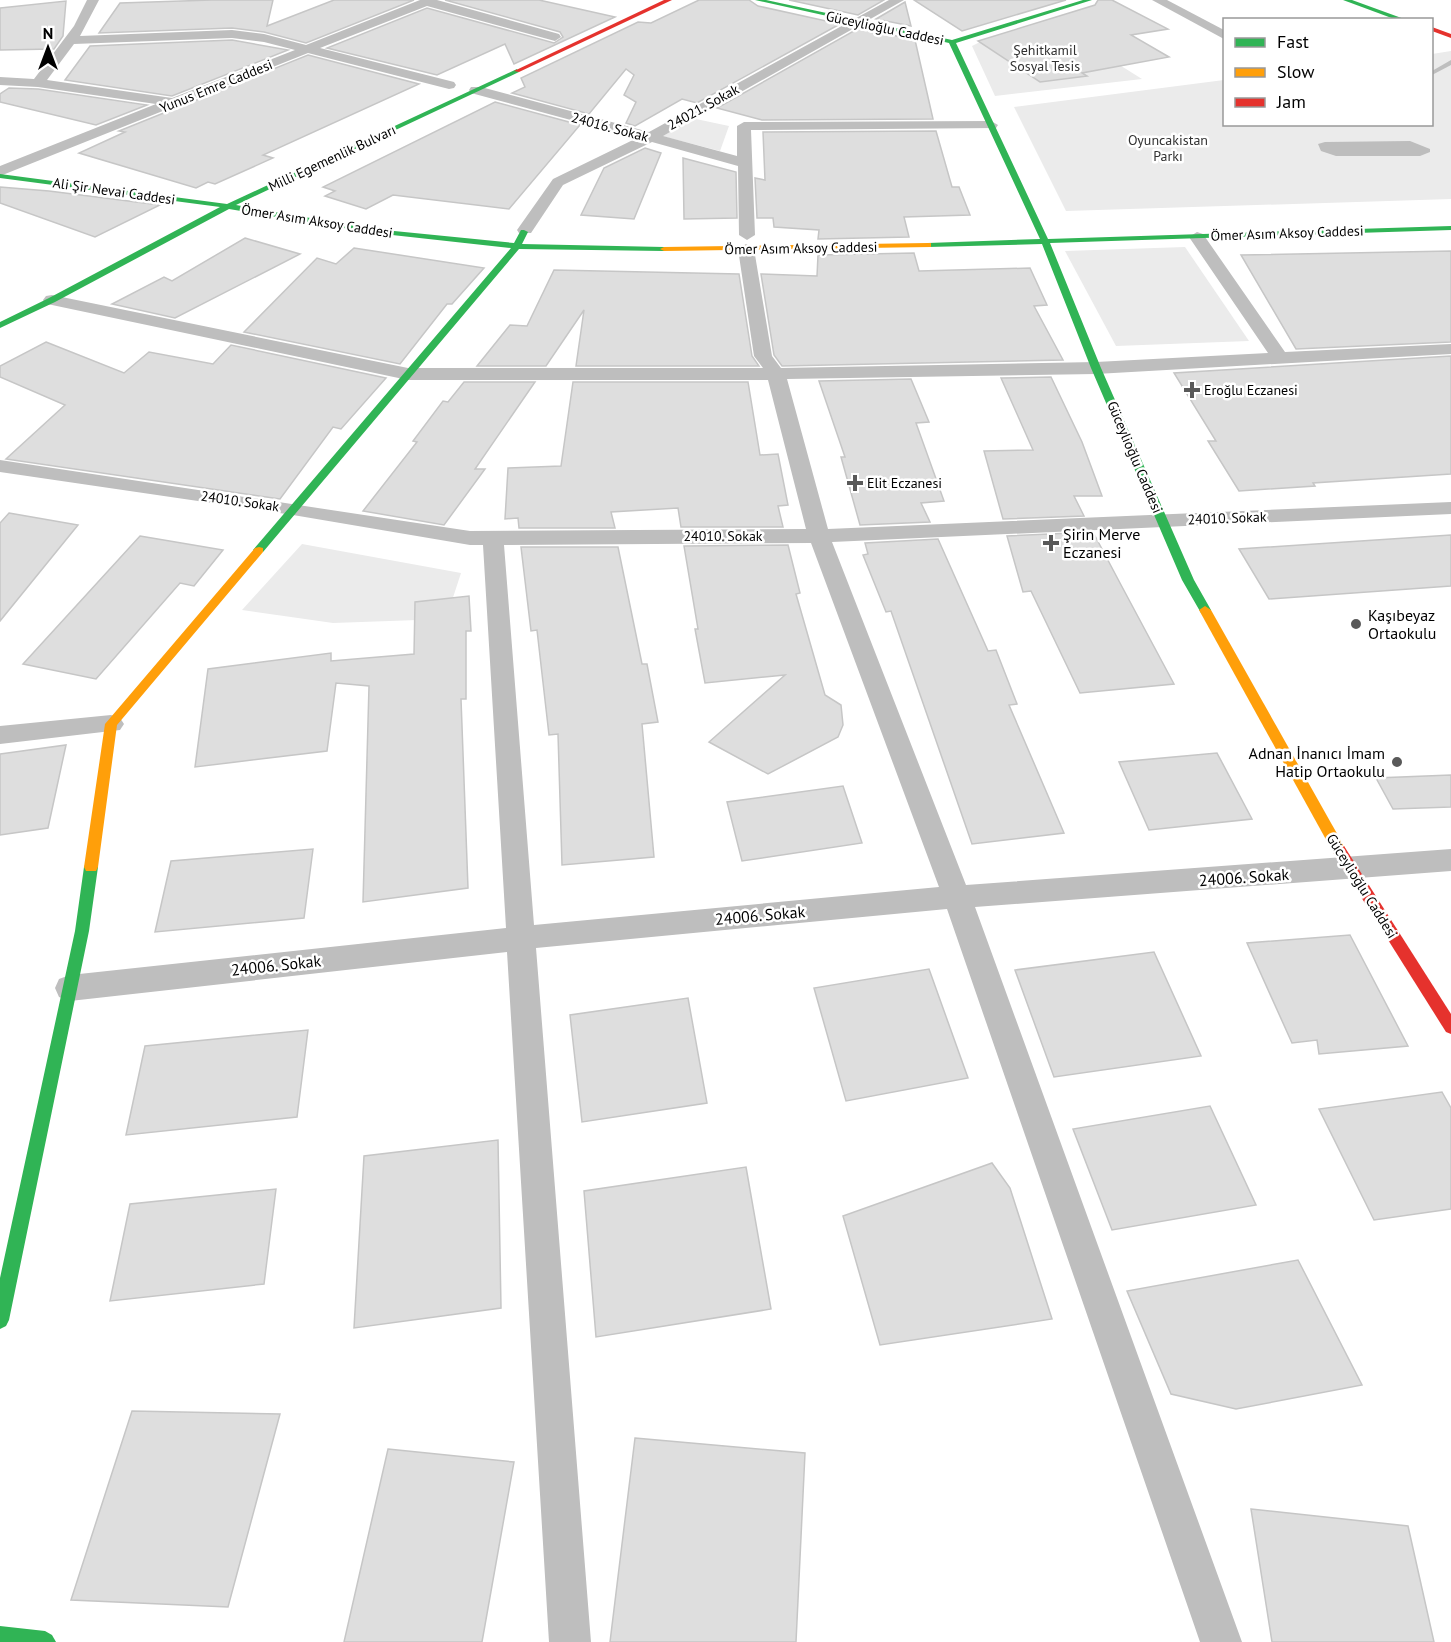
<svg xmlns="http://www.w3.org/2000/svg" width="1451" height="1642" font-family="'PT Sans',sans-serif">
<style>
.green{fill:#ebebeb}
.water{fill:#bdbdbd}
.building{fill:#dedede;stroke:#c6c6c6;stroke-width:1.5}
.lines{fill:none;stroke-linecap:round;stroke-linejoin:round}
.lane{fill:#bebebe;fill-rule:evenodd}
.street{fill:#bebebe;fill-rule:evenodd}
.fast{fill:#30b455;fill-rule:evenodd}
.slow{fill:#ff9f0a;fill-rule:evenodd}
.jam{fill:#e5322d;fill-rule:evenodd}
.poi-dot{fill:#595959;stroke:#fff;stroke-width:2}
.labels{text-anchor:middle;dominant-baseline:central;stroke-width:5;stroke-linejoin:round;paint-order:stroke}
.far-street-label{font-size:14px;fill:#000;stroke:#fff}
.far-park-label{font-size:14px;fill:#313131;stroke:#fff}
.far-poi-label{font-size:14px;fill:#000;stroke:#fff;text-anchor:start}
.poi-label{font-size:16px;fill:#000;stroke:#fff;text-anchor:start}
.street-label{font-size:16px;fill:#000;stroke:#fff}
</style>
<rect width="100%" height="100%" fill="#fff"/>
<g class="green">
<path d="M1051,22l91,57 -147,17 -23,-50 8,-4z"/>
<path d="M1451,51v148l-385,12 -52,-104 210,-27v44h208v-70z"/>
<path d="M696,119l33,7 -9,25 -58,-15z"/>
<path d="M1185,247l64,94 -133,5 -51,-95z"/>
<path d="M302,544l159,29 -15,46 -113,4 -91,-13z"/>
</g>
<path class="water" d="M1410,141l20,8v3l-10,4h-84l-15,-5 -3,-7 7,-2z"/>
<g class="building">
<path d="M212,0h61l-6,26 67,-26h80l-108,43 -42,-11 -32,-4 -133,5 21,-30z"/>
<path d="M445,0h94l76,17 -101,47 -9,-20 -68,31 -110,-27 100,-40 127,35 9,-6 -3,-5z"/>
<path d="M699,0h50l9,6 82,18 -143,79 -15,-4 -47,27 -9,-3 10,-21 -12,-7 10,-20 -8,-6 -37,45 -77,-21 13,-6 -4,-9 117,-56 13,1z"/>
<path d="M789,0h95l-26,15z"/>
<path d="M914,0h152l-104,31z"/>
<path d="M1098,0h14l56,29 -37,6 38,22 -87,16 5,3 -47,6 -62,-41 117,-36z"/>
<path d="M66,1l-3,35 -9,13 -54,1v-42z"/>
<path d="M905,2l6,24 -35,-7z"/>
<path d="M859,28l56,12 18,79 -171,1 -45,-12z"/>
<path d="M232,40l56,10 -116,46 -107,-16 25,-34z"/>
<path d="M308,55l111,29 -156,71 10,3 -58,26 -7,-2 -12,6 -117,-35 46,-21 -6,-1z"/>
<path d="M9,88l29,1 109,16 -51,20 -96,-23v-8z"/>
<path d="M495,102l85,23 -71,84 -116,-14 -27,14 -41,-13 10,-5 -12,-4z"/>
<path d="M936,131l16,56h7l11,28 -66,2 5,20 -91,2 1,-9 -45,-3 -1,-9h-16l-2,-40 10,2 -2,-48z"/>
<path d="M645,148l16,5 -27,66 -53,-4 23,-47z"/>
<path d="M683,158l53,14 1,46 -53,1z"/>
<path d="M0,187l49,4 111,14 -65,32 -95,-34z"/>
<path d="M245,238l55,16 -125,64 -63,-14 52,-27 8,4z"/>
<path d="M354,248l130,20 -32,36h-5l-47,60 -156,-32 73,-74 19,6z"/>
<path d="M1451,251v91l-155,7 -55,-94z"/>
<path d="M914,253l5,18 111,-3 17,37 -13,1 29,54 -281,6 -8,-11 -13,-81 56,2 1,-21z"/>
<path d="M554,270l185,4 13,82 7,10h-183l8,-56 -38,56h-69l33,-41 17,1z"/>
<path d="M46,342l78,31 25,-21 64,12 18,-19 155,33 -45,51 -8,-2 -53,72 -274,-40 59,-54 -65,-28v-11z"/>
<path d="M1451,356v118l-138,9 2,3 -76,5 -31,-50h8l-42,-68z"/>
<path d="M1051,377l31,65 20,54h-28l10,20 -81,3 -19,-68 49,-1 -32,-72z"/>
<path d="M911,379l18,43 -13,1 28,78 -23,2 9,19 -70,3 -19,-68h4l-26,-76z"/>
<path d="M464,382h71l-60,87h10l-41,56 -81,-14 54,-69 -4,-1 30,-40 5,1z"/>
<path d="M573,382h175l12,73 18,-1 10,51 -10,1 5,21h-102l-3,-19 -67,4 4,16h-96l-1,-10 -13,1 3,-51 53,-2z"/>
<path d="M9,513l69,12 -78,96v-98z"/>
<path d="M1093,532l27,51 54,101 -94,9 -49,-102 -8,1 -16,-56z"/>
<path d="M1451,535v51l-182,13 -30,-50z"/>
<path d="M140,536l83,14 -29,36 -14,-3 -84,96 -73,-15z"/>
<path d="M938,539l50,112 8,-1 21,54 -8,1 55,128 -92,11 -81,-233 -5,1 -23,-57 5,-1 -3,-11z"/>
<path d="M788,545l12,48 -4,1 29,101 16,10 2,20 -5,12 -70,37 -59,-32 76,-67 -80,8 -10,-54h3l-14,-83z"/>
<path d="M521,547h97l24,117h5l11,58 -16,2 12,133 -92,8 -4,-131 -9,1 -12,-105 -6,1z"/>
<path d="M469,596l2,35h-5v68h-5l7,189 -105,14 6,-216 -33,-3 -9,68 -132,16 13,-98 123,-16v8l83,-7 1,-52z"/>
<path d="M66,745l-18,83 -48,7v-81z"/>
<path d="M1217,753l35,66 -103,11 -30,-68z"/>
<path d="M1451,775v32l-58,2 -17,-31z"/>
<path d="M843,786l19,57 -120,18 -15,-59z"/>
<path d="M313,849l-9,69 -149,14 16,-71z"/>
<path d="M1350,935l58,111 -89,8 -2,-14 -25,3 -45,-100z"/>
<path d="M1154,952l47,104 -147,21 -39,-107z"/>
<path d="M929,969l39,109 -122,23 -32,-113z"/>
<path d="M688,998l19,105 -125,19 -12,-107z"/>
<path d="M308,1030l-11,87 -171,18 19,-89z"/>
<path d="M1442,1092l9,16v101l-77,11 -55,-111z"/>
<path d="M1210,1106l46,99 -144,25 -39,-101z"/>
<path d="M498,1140l3,168 -147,20 10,-172z"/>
<path d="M992,1163l18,25 42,131 -172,26 -37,-129z"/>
<path d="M746,1167l25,142 -175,28 -12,-146z"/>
<path d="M276,1189l-12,95 -154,17 20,-97z"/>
<path d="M1298,1260l64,125 -126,24 -65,-15 -44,-103z"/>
<path d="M132,1411l148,3 -52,193 -157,-7z"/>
<path d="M635,1438l170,15 -9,189h-186z"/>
<path d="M388,1449l126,13 -32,180h-138z"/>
<path d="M1251,1509l157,17 26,116h-162z"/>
</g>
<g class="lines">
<path class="lane" d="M1451,60v5l-19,10v-4z"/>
<g class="street">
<path d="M87,0h12l-19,36 152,-6 32,4 42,11 114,-45h17l122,34 2,3 -6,4 -128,-35 -107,42 134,34 2,3 -2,3 -5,1 -141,-36 -308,123v-10l156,-62 -118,-17 -38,-2v-8l34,2 40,-53zM232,38l32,4 31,8 -123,48 -125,-18 27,-36z"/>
<path d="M889,0h15l-241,136 74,20v-30l7,-4 247,-1 7,4 -2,3 -245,2 4,105 -8,5 -8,-5 -1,-69 -86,-24 -89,43 -32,48h-12l-2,-3 36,-51 84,-41 -166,-45 -2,-3 2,-3h10l168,45z"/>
<path d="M1152,0h15l57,30v9z"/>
<path d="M1197,232l6,2 82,118 166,-8v10l-355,20 -309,5 41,150 623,-27v12l-619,28 134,343 485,-36v22l-476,36 267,735h-42l-253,-733 -411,39 55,694h-42l-42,-690 -437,49 -11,-4 -4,-9 4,-9 11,-4 436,-47 -23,-383h-13l-177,-30 -293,-43v-12l470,71 336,-2 -38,-149h-360l-356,-75 -6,-1 -3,-4 3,-4 6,-1 356,73h355l-9,-12 -16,-107 8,-5 8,5 18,107 9,12 315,-6 172,-9 -79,-116zM811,543l128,344 -405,38 -30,-380z"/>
<path d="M111,715l9,3 4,6 -4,6 -120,14v-18z"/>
</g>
<g class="fast">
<path d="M755,0h11l186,40 131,-40h9l-136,43 92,196 403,-13v4l-401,13 51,125 93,212 17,30 -2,3h-8l-19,-33 -91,-212 -49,-124 -114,3 -4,-2 4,-2 112,-4 -91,-196z"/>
<path d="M1343,0h9l55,20h-10z"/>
<path d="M517,69l2,3 -283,133 138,24 140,14 7,-13h3l4,2 -6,12 142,3 4,2 -4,2 -145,-2 -256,303h-8l-2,-2 258,-302 -137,-15 -145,-24 -174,93 -55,26v-6l49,-24 171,-91 -220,-29v-4l227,30z"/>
<path d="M91,861l5,2 2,4 -9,64 -80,389 -3,6 -6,3v-51l75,-347 9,-64 2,-4z"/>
<path d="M0,1626l45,5 7,4 4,7h-56z"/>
</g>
<g class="slow">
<path d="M928,243h3v4l-267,4 -4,-2 4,-2z"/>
<path d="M259,547l4,1v4l-146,173 -19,142 -2,4h-10l-2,-4 21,-143 150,-176z"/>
<path d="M1205,606l6,4 133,236 2,4 -2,4h-10l-135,-244z"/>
</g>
<g class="jam">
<path d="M664,0h8l-153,72 -5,-1z"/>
<path d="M1432,27l19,7v4l-19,-7z"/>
<path d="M1339,845l5,1 107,168v20l-5,-2 -112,-178 -2,-4 2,-4z"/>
</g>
</g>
<g class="poi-dot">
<path d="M1189 381h6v6h6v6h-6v6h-6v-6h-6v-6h6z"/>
<path d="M852 474h6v6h6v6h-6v6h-6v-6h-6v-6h6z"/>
<path d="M1048 534h6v6h6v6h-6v6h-6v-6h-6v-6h6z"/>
<circle cx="1356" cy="624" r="6"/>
<circle cx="1397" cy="762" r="6"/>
</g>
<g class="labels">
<g class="far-street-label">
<text transform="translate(885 28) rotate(12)">Güceylioğlu Caddesi</text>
<text transform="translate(216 86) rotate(-22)">Yunus Emre Caddesi</text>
<text transform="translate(703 107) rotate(-29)">24021. Sokak</text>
<text transform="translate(610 127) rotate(15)">24016. Sokak</text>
<text transform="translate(332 158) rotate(-25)">Milli Egemenlik Bulvarı</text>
<text transform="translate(114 191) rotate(8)">Ali Şir Nevai Caddesi</text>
<text transform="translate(317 221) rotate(9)">Ömer Asım Aksoy Caddesi</text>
<text transform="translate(1287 233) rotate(-2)">Ömer Asım Aksoy Caddesi</text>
<text transform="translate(801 248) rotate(-1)">Ömer Asım Aksoy Caddesi</text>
<text transform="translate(1135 457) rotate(67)">Güceylioğlu Caddesi</text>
<text transform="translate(240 501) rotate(8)">24010. Sokak</text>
<text transform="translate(1227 518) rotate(-2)">24010. Sokak</text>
<text x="723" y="536">24010. Sokak</text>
<text transform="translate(1362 886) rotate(58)">Güceylioğlu Caddesi</text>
</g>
<g class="far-park-label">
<text x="1045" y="50">Şehitkamil<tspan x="1045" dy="16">Sosyal Tesis</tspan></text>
<text x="1168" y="140">Oyuncakistan<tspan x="1168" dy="16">Parkı</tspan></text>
</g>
<g class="far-poi-label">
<text x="1204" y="390">Eroğlu Eczanesi</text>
<text x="867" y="483">Elit Eczanesi</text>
</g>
<g class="poi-label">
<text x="1063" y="534">Şirin Merve<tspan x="1063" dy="18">Eczanesi</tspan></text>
<text x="1368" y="615">Kaşıbeyaz<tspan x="1368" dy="18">Ortaokulu</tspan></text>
<text x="1385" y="753" text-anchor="end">Adnan İnanıcı İmam<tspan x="1385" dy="18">Hatip Ortaokulu</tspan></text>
</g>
<g class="street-label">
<text transform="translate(1244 877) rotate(-4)">24006. Sokak</text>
<text transform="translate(760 915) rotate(-5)">24006. Sokak</text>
<text transform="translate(276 965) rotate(-6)">24006. Sokak</text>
</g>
</g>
<rect x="1223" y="18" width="210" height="108" fill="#ffffff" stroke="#999999" stroke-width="1.5"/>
<rect x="1235" y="38" width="30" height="9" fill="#30b455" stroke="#999999" stroke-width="1.5"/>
<text x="1277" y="48" font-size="18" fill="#000000">Fast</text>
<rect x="1235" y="68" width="30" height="9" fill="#ff9f0a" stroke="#999999" stroke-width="1.5"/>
<text x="1277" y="78" font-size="18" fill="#000000">Slow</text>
<rect x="1235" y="98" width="30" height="9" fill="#e5322d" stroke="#999999" stroke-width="1.5"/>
<text x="1277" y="108" font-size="18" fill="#000000">Jam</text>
<g transform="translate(48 48)" stroke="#ffffff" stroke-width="4.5" paint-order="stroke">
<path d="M0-4.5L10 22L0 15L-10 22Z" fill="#000000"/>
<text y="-9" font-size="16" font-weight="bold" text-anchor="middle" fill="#000000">N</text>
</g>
</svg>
